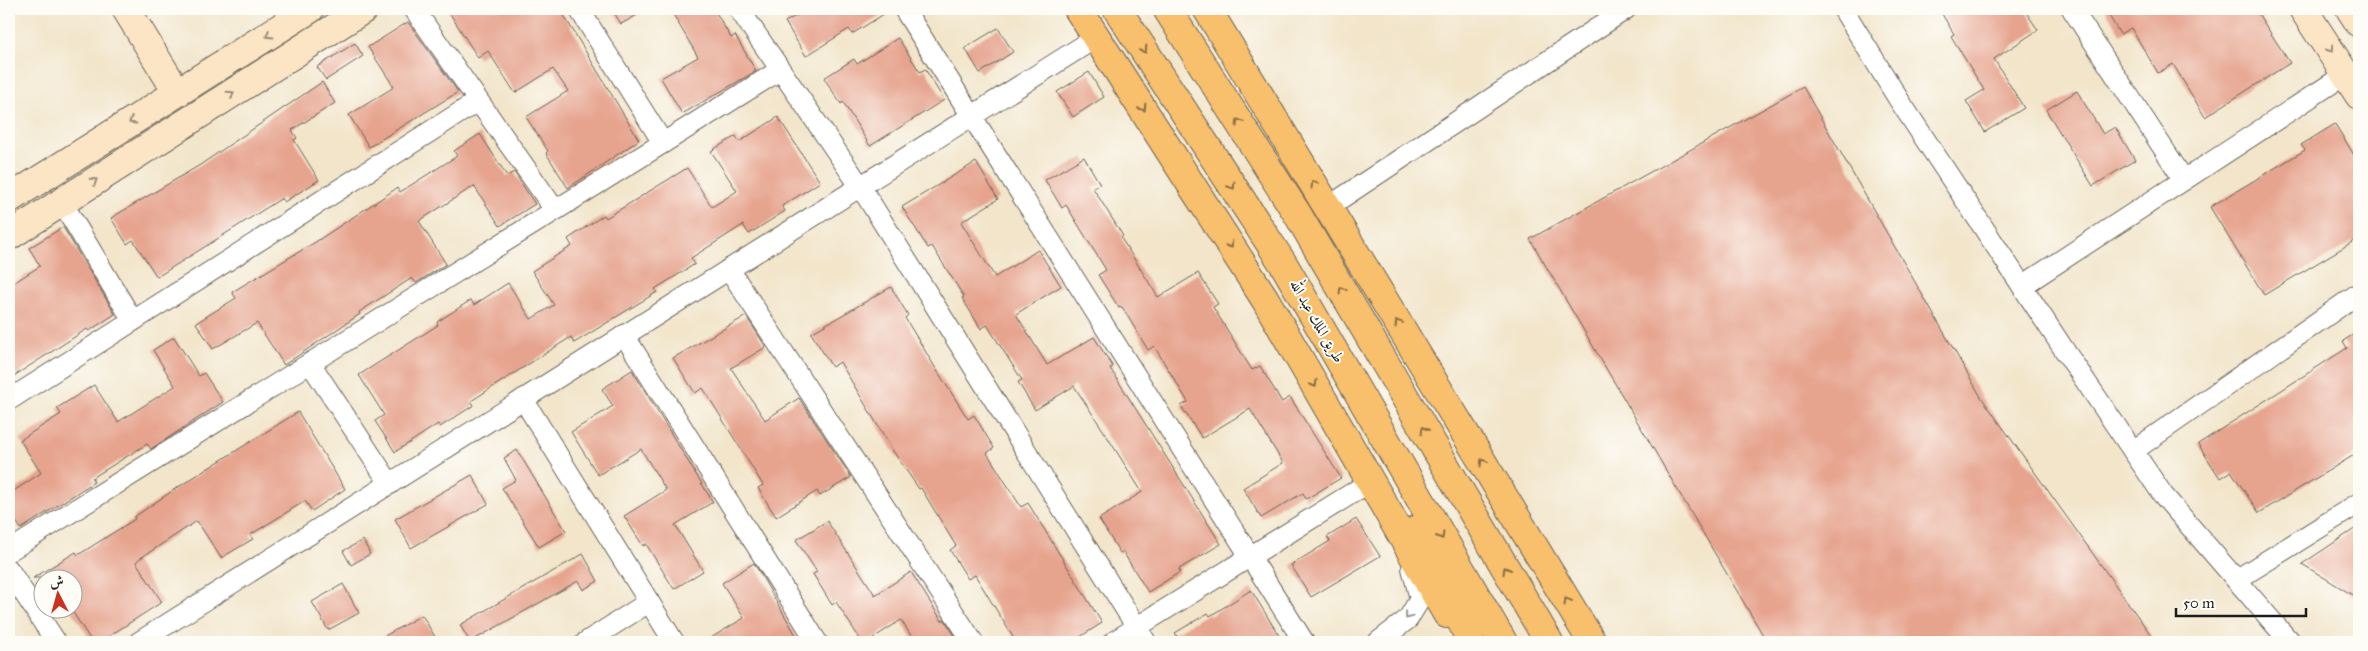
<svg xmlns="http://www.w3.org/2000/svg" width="2368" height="651" font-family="'IM FELL Great Primer',Amiri,serif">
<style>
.building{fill:#e6a38d}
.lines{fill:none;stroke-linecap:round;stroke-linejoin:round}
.street-casing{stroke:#676259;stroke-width:22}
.secondary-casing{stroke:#676259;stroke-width:30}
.primary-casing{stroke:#676259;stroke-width:30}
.highway-casing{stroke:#676259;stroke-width:30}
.street{stroke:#fff;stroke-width:20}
.secondary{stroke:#fce5c4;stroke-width:28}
.primary{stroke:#f8bf6c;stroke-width:28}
.highway{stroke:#f8bf6c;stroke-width:28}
.oneway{stroke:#978b78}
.oneway2{stroke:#8a6e44}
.oneway3{stroke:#999}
.labels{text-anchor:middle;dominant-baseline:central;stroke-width:4;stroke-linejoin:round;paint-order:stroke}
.street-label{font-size:15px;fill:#1c1c1c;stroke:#fdfcf7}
</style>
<rect width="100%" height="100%" fill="#fdfcf7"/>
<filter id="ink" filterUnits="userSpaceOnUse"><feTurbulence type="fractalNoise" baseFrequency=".02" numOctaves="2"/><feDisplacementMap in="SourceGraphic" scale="10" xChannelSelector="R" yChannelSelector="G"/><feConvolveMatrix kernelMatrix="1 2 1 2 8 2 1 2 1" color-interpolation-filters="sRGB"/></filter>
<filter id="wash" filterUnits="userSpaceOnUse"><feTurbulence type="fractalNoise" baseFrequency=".0096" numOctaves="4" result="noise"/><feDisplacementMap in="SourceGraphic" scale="20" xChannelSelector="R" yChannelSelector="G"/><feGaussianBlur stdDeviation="1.12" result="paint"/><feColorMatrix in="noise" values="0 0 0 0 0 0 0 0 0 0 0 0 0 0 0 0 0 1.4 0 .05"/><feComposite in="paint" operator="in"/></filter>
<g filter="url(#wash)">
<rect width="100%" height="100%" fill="#f2e5ca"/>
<g id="blocks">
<g class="building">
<path d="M447,9h113l79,131 -71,48 -22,-35 2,-2 -22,-34 42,-26 -15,-22 -38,24 -27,-42 -10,7z"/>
<path d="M612,9h36l-27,15z"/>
<path d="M670,9h44l17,29 4,-3 21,36 -74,43 -21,-36 37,-21z"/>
<path d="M808,9h84l-40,25 -3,-5 -43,27 -21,-34z"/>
<path d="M1939,9h85l14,21 -44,29 30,49 -39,24 -19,-31 18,-11 -33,-54 3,-2z"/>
<path d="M2105,9h150l35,54 -85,54 -32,-53 -15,9 -27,-45 -11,6z"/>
<path d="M408,22l50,70 -89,55 -20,-32 45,-28 -26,-40z"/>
<path d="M998,28l15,24 -33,21 -15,-25z"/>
<path d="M898,38l22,34 5,-3 19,31 -74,46 -27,-44 -2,2 -17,-26 30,-19 3,5z"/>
<path d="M355,43l8,13 -37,24 -9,-13z"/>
<path d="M1089,72l15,25 -31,20 -16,-25z"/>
<path d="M322,82l13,21 -43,27 5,8 -3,2 25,40 -35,22 -2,-4 -125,79 -24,-37 -6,4 -16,-26 89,-53z"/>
<path d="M1803,87l178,310 175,245h-389l-237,-403z"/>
<path d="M2077,91l26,43 12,-7 20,33 -42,26 -47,-76z"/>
<path d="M778,117l42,65 -38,24 3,5 -36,23 -6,-9 -52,33 4,6 -40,25 2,3 -83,51 -3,-6 -100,64 3,4 -34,22 -2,-3 -43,28 -20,-31 9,-6 -25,-40 79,-50 -1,-3 34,-22 3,5 34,-22 23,36 23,-14 -22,-34 40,-25 -4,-7 36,-24 2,3 81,-50 25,39 25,-16 -26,-40 25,-15 3,6z"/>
<path d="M2335,124l24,39v75l-95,57 -54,-88 95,-57 -4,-5z"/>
<path d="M480,134l27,42 7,-4 21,32 -35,22 -26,-40 -55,35 27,43 -30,19 -4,-5 -53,34 1,2 -76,51 -27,-42 -44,26 -17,-26 40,-25 -4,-6 85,-51 80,-53 3,4 57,-36 -3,-5z"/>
<path d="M1084,157l16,27 -7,4 30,48 -2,2 37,59 40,-24 20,31 -5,3 39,63 8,-4 22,36 8,-5 51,81 -35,21 -3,-6 -42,25 -18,-30 40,-25 -33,-54 -48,29 -21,-32 7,-4 -34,-56 -6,4 -26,-43 -3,1 -21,-33 8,-5 -40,-65 -4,3 -17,-28z"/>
<path d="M976,162l22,37 -37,23 34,55 43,-27 23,36 -45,28 31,51 47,-28 19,30 -3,1 111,176 -42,25 1,3 -32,20 -25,-40 -3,1 -21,-34 43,-27 -39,-62 -29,-44 -39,24 -17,-28 4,-2 -35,-55 -6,4 -19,-31 2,-1 -32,-51 -4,2 -26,-41z"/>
<path d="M63,227l52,87 -26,17 -2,-2 -78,50v-93l31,-20 -11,-18z"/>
<path d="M891,287l17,28 -3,3 33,54 30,47 6,-4 20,33 -7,5 34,54 7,-4 74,120 -30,19h-56l-41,-67 -7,4 -18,-29 6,-4 -35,-58 -2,1 -26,-38 -53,-89 -8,5 -21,-34z"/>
<path d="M746,316l20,31 -35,21 34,52 34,-22 52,79 -31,19 -3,-5 -41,26 -18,-29 5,-3 -60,-97 -8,5 -22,-35z"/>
<path d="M2359,331v121l-100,61 -28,-42 -11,7 -22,-34 149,-96 -4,-7z"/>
<path d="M174,337l25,39 5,-3 19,29 -72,47 -4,-5 -55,34 2,4 -73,47 -12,-19v-16l32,-21 -21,-33 41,-26 -4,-6 37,-23 24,37 57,-36 -22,-36z"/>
<path d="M632,370l81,132 -38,23 28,46 -29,18 -28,-45 -3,2 -19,-30 42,-26 -25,-41 -43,26 -27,-43 42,-26 -11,-17z"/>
<path d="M298,412l47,77 -33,22 -7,-10 -55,34 3,4 -32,19 -24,-37 -58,38 -3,3 26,40 -62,40h-8l-20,-31v-33h-39l43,-26 2,3 57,-36 -1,-2 41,-28z"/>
<path d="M517,450l49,81 -27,16 -37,-59 14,-8 -12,-22z"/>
<path d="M472,475l16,29 -77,44 -16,-29z"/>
<path d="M1356,519l24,37 -69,41 -20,-32 39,-24 -3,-4z"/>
<path d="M827,521l48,74 36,-23 31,49 2,-2 15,23h-44l-14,-22 -34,22h-5l-26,-40 -4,3 -19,-31 4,-2 -21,-32z"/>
<path d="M2359,526v73l-57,-35z"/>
<path d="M363,540l7,14 -19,11 -8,-14z"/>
<path d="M583,554l15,27 -15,9 -5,-9 -108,61 -10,-17z"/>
<path d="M754,563l46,79h-96l40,-24 -22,-35z"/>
<path d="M343,584l16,29 -31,17 -16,-28z"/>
<path d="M1251,590l32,52h-102l-6,-9 33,-20 2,3z"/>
<path d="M422,615l16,27h-64z"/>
</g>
</g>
</g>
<g filter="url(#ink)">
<use href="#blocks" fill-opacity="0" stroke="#676259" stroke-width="1"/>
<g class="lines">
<defs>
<g id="street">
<path d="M414,9l141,201"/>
<path d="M579,9l84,134"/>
<path d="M739,9l121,177 286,456"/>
<path d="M904,9l400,633"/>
<path d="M1843,9l56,91 166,251 98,144 127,147"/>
<path d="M2072,9l112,171"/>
<path d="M62,202l71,119"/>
<path d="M1328,207l298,-198"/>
<path d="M729,269l244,373"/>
<path d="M2022,286l324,-212"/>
<path d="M624,335l193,307"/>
<path d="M310,363l80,121"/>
<path d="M523,399l151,243"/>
<path d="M9,400l469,-299"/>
<path d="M2133,451l226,-158"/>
<path d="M9,551l771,-481"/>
<path d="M9,570l47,72"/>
<path d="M2236,580l123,-77"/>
<path d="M139,642l958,-605"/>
<path d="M586,642l63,-40"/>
<path d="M1113,642l257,-160"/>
<path d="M1378,642l30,-23 12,-20 -8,-31"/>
</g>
<g id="secondary">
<path d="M126,9l51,83"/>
<path d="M2303,9l56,86"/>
<path d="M2350,9l9,14"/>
<path d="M9,199l301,-190"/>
<path d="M9,236l355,-227"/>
</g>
<g id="primary">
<path d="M1078,9l187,290 182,315"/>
<path d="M1207,9l385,633"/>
</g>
<g id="highway">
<path d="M1117,9l167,256 219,377"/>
<path d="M1167,9l131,206 251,427"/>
<path d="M1418,529l53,113"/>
</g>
</defs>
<use href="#street" class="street-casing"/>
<use href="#secondary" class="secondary-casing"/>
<use href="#primary" class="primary-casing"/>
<use href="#highway" class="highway-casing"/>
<use href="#street" class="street"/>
<use href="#secondary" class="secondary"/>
<use href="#primary" class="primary"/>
<use href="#highway" class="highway"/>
</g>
<defs><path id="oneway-chevron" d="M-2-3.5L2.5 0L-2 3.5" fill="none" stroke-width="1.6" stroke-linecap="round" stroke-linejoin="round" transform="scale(1.25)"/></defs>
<g class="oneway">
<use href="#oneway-chevron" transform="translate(269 35) rotate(148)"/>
<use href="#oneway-chevron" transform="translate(2330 49) rotate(57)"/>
<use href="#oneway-chevron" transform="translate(231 94) rotate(-33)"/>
<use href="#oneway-chevron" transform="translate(132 121) rotate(148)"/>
<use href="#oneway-chevron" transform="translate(94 181) rotate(-33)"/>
</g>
<g class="oneway2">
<use href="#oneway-chevron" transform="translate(1144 50) rotate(57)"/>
<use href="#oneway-chevron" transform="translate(1143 108) rotate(57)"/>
<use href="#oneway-chevron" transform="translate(1239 122) rotate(-122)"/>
<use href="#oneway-chevron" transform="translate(1314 184) rotate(-121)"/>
<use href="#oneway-chevron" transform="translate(1232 186) rotate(57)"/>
<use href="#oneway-chevron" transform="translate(1230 245) rotate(57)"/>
<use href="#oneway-chevron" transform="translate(1342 290) rotate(-120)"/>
<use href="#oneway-chevron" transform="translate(1398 323) rotate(-121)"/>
<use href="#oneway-chevron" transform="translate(1314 384) rotate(60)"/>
<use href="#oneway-chevron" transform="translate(1424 430) rotate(-120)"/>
<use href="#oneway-chevron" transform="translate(1483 462) rotate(-121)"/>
<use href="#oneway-chevron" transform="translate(1441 536) rotate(60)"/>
<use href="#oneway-chevron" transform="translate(1506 570) rotate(-120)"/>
<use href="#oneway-chevron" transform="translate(1567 601) rotate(-121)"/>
</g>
<use class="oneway3" href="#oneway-chevron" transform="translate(1408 616) rotate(128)"/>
</g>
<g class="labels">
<g class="street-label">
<text transform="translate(1317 321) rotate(60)">طريق الملك عبد الله</text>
</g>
</g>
<rect width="2368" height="651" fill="none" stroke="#fdfcf7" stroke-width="30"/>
<g transform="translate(58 594) rotate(354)"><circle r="24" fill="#fdfcf7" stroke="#a3a29f"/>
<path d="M0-4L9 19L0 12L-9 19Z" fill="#c8321e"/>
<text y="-8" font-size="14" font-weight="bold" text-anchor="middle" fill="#1c1c1c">ش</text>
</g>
<path d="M2176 608v8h130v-8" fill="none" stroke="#1c1c1c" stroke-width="2.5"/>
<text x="2183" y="608" font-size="15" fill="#1c1c1c" stroke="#fdfcf7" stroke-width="4" paint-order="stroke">50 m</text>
</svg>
